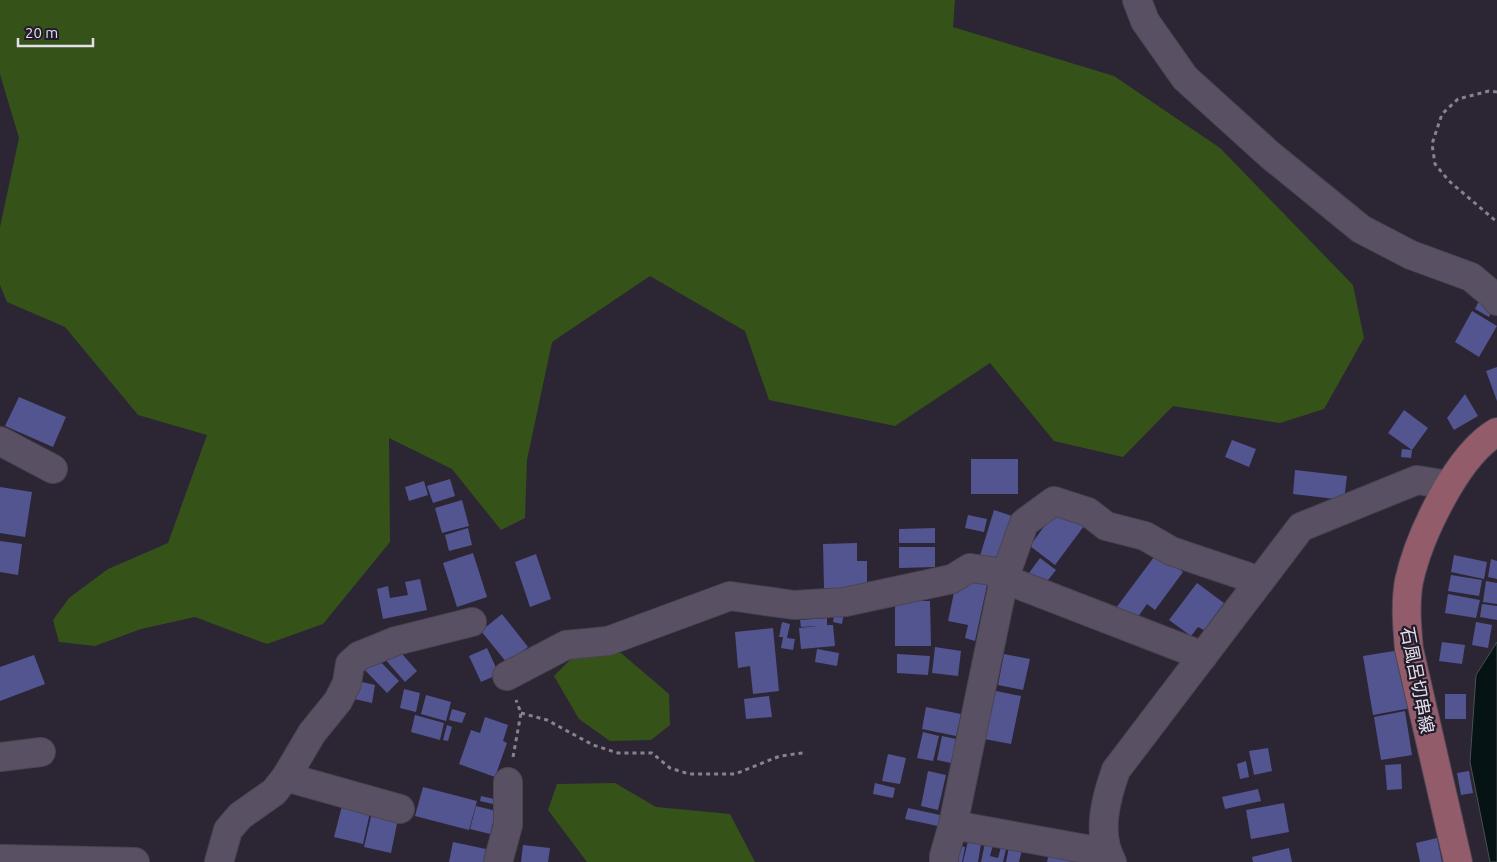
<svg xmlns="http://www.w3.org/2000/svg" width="1497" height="862" font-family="Ubuntu,'Noto Sans JP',sans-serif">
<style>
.green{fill:#355319}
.water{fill:#061314;stroke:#495054}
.building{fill:#535591}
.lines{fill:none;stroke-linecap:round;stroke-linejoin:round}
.minor-casing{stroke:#4a4452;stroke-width:30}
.major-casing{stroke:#4a4452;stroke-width:30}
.path{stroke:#88828f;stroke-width:3;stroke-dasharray:4 4;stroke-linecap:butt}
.minor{stroke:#595163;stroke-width:28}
.major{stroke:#935c6a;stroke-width:28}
.labels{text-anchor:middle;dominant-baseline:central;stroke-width:4.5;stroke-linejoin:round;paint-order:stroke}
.street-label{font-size:18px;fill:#e4dfea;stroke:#221b2a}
</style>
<rect width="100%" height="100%" fill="#2c2534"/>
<g class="green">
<path d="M0,0h955l-2,27 161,49 106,72 133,137 11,53 -40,71 -44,14 -107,-17 -50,51 -69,-16 -64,-78 -95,63 -126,-26 -24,-69 -95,-55 -98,66 -25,118 -2,58 -24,12 -49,-61 -63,-31 1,104 -67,82 -56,20 -72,-27 -54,12 -46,17 -36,-4 -6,-22 16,-22 39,-29 60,-26 39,-108 -69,-20 -73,-88 -58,-25 -7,-17v-58l19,-89 -19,-64z"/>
<path d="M621,653l48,41 1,31 -19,15 -41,1 -31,-22 -25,-43 22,-22z"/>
<path d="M615,783l41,24 74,7 25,48h-168l-39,-52 9,-26z"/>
</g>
<path class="water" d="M1497,642v220h-7l-20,-100 6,-87z"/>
<g class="building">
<path d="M1480,299l14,8 -5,10 -14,-8z"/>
<path d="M1472,311l25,15 -18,31 -24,-15z"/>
<path d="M1497,367v34l-11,-30z"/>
<path d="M1465,394l13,22 -24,14 -7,-12z"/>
<path d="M19,397l47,20 -13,30 -48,-21z"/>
<path d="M1404,410l24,18 -16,22 -1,8 -10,-1 1,-8 10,1 -24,-17z"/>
<path d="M1232,440l24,9 -7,18 -24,-10z"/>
<rect x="971" y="459" width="47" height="35"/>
<path d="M1295,470l52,6 -3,24 -51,-6z"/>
<path d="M450,479l5,17 -22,7 -6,-17z"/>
<path d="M424,481l4,14 -19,6 -4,-14z"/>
<path d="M0,487l32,5 -7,45 -25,-4z"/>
<path d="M462,500l7,26 -27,7 -7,-25z"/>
<path d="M1058,507l26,19 -29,39 -25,-19z"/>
<path d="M994,510l24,8 -16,49 -23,-8z"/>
<path d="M968,515l19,4 -3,13 -19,-4z"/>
<path d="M468,528l4,17 -23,6 -4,-16z"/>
<path d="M935,528v15h-36v-14z"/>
<path d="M0,541l22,3 -4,31 -18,-3z"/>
<path d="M857,543v18h10v27h-43l-1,-44z"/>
<path d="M899,547h36v20l-36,1z"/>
<path d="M473,553l14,44 -30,10 -14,-44z"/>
<path d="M1157,553l26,19 -28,38 -8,-6 -12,17 -19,-13z"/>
<path d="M536,554l15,45 -21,8 -15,-45z"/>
<path d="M1454,555l33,7 -3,17 -33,-7z"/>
<path d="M1040,558l16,12 -12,15 -15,-12z"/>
<path d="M1491,559l6,2v18l-9,-2z"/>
<path d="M1451,575l31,5 -3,16 -31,-5z"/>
<path d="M957,578l30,7 -12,56 -10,-3 3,-13 -20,-4z"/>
<path d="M420,579l7,31 -44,9 -6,-30 11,-3 2,12 18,-3 -3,-13z"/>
<path d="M1486,581l11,2v21l-14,-2z"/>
<path d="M1197,583l27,20 -20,27 -6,-3 -7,9 -22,-16z"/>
<path d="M1448,594l32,6 -4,18 -31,-5z"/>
<path d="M895,601h35l1,45h-36z"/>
<path d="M1482,604l15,2v14l-17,-3z"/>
<path d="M835,610l9,2 -2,12 -9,-2z"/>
<path d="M502,614l26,33 -21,16 -26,-32z"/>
<path d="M827,618v7h6l2,21 -34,3 -2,-21 19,-2 -17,1 -1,-7z"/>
<path d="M782,622l8,2 -3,14 8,1 -2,11 -12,-2 2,-11h-4z"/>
<path d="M1476,622l16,3 -4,23 -16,-3z"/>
<path d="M773,628l6,63 -26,3 -3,-28 -12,2 -3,-36z"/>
<path d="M1442,642l23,3 -3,19 -23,-3z"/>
<path d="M396,647l21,24 -12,11 -21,-24z"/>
<path d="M935,647l26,4 -3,25 -26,-3z"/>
<path d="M487,648l12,26 -18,8 -12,-26z"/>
<path d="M817,649l22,4 -2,13 -22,-4z"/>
<path d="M1400,650l11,58 -38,7 -10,-59z"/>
<path d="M897,654l33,2 -2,19 -31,-2z"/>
<path d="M1004,654l26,5 -7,31 -25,-5z"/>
<path d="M34,655l11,29 -45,17v-34z"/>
<path d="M375,656l24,25 -12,12 -24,-25z"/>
<path d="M353,680l22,5 -3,18 -22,-5z"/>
<path d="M404,689l16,4 -4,19 -16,-4z"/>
<path d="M996,691l25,5 -10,48 -32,-6 9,-42 6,2z"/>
<rect x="1445" y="694" width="21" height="25"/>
<path d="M426,695l25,7 -5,19 -25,-7z"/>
<path d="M769,696l3,21 -26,2 -2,-20z"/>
<path d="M926,707l35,7 -5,22 -34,-7z"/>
<path d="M452,709l14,4 -4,10 -13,-3z"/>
<path d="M1405,711l7,44 -31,5 -7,-43z"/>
<path d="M415,715l29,8 -4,17 -29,-8z"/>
<path d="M485,717l23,8 -5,16 4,2 -12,34 -36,-13 12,-34 9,3z"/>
<path d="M447,725l5,2 -4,14 -5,-1z"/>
<path d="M923,732l16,4 -6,25 -16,-3z"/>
<path d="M942,736l14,3 -5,24 -14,-3z"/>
<path d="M1268,748l4,23 -18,4 -5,-24z"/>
<path d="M888,754l18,4 -6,26 -18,-3z"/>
<path d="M1246,761l3,16 -9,2 -3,-15z"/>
<path d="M1401,764l1,25 -15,1 -2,-25z"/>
<path d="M928,771l18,4 -8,35 -17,-4z"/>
<path d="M1469,771l4,22 -12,2 -4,-22z"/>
<path d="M875,783l20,5 -2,10 -20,-4z"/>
<path d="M423,787l54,14 -8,29 -54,-14z"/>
<path d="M1258,789l3,12 -36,8 -3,-12z"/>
<path d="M481,796l13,3 -1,5 -13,-3z"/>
<path d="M343,802l28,6 -8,36 -29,-7z"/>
<path d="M1284,803l5,29 -38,7 -5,-29z"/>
<path d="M476,806l20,5 -6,23 -20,-5z"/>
<path d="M373,808l26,6 -8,39 -27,-6z"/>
<path d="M908,808l32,7 -2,11 -33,-7z"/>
<path d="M1437,838l5,24h-22l-4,-19z"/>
<path d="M968,841l13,3 -3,18h-15z"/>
<path d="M453,842l33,7 -3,13h-34z"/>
<path d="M985,843l8,2 -3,11 8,2 3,-11 5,2 -3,13h-22z"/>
<path d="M523,845l27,3 -2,14h-27z"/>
<path d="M953,845l12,2 -3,15h-13z"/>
<path d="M1009,847l13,3 -3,12h-13z"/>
<path d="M1289,848l3,14h-39l-1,-5z"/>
<path d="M1049,853l28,6 -1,3h-29z"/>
</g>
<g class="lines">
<defs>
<g id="minor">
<path d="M1137,0l8,21 40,57 85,77 91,74 50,26 60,22 24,20 2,4"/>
<path d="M0,441l53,28"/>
<path d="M507,676l59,-31 42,-4 122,-45 64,9 51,-3 107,-23 18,-11 22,3 12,8 199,77"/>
<path d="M0,757l41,-5"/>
<path d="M286,777l114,32"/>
<path d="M953,825l155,28"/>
<path d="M0,859l135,3"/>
<path d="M219,862l9,-32 12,-14 34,-24 12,-15 26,-44 26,-32 9,-18 3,-19 9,-8 37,-15 76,-19"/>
<path d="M498,862l10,-37v-43"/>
<path d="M944,862v-6l9,-31 51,-246 20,-56 30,-22 34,11 18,14 39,10 26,15 89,30"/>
<path d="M1112,862c-16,-28 -6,-64 4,-92l185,-243 116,-47 31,5"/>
</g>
<path id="major" d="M1458,862l-49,-213c-2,-22 -4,-46 0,-68 10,-45 48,-126 88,-149"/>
</defs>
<use href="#minor" class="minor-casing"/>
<use href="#major" class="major-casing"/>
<g class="path">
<path d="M1497,92l-8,-1 -31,8 -16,15 -10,30 3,20 14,17 48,41"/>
<path d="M521,713l26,7 46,25 25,8h34l18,15 19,6h46l45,-18 23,-3"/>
<path d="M513,757l8,-44 -5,-13"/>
</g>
<use href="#minor" class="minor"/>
<use href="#major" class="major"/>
</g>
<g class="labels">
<g class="street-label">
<text transform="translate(1418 680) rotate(79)">石風呂切串線</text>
</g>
</g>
<path d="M18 38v8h75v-8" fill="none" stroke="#e4dfea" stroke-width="2.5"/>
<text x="25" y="38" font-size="15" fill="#e4dfea" stroke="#221b2a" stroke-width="4" paint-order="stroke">20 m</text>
</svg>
